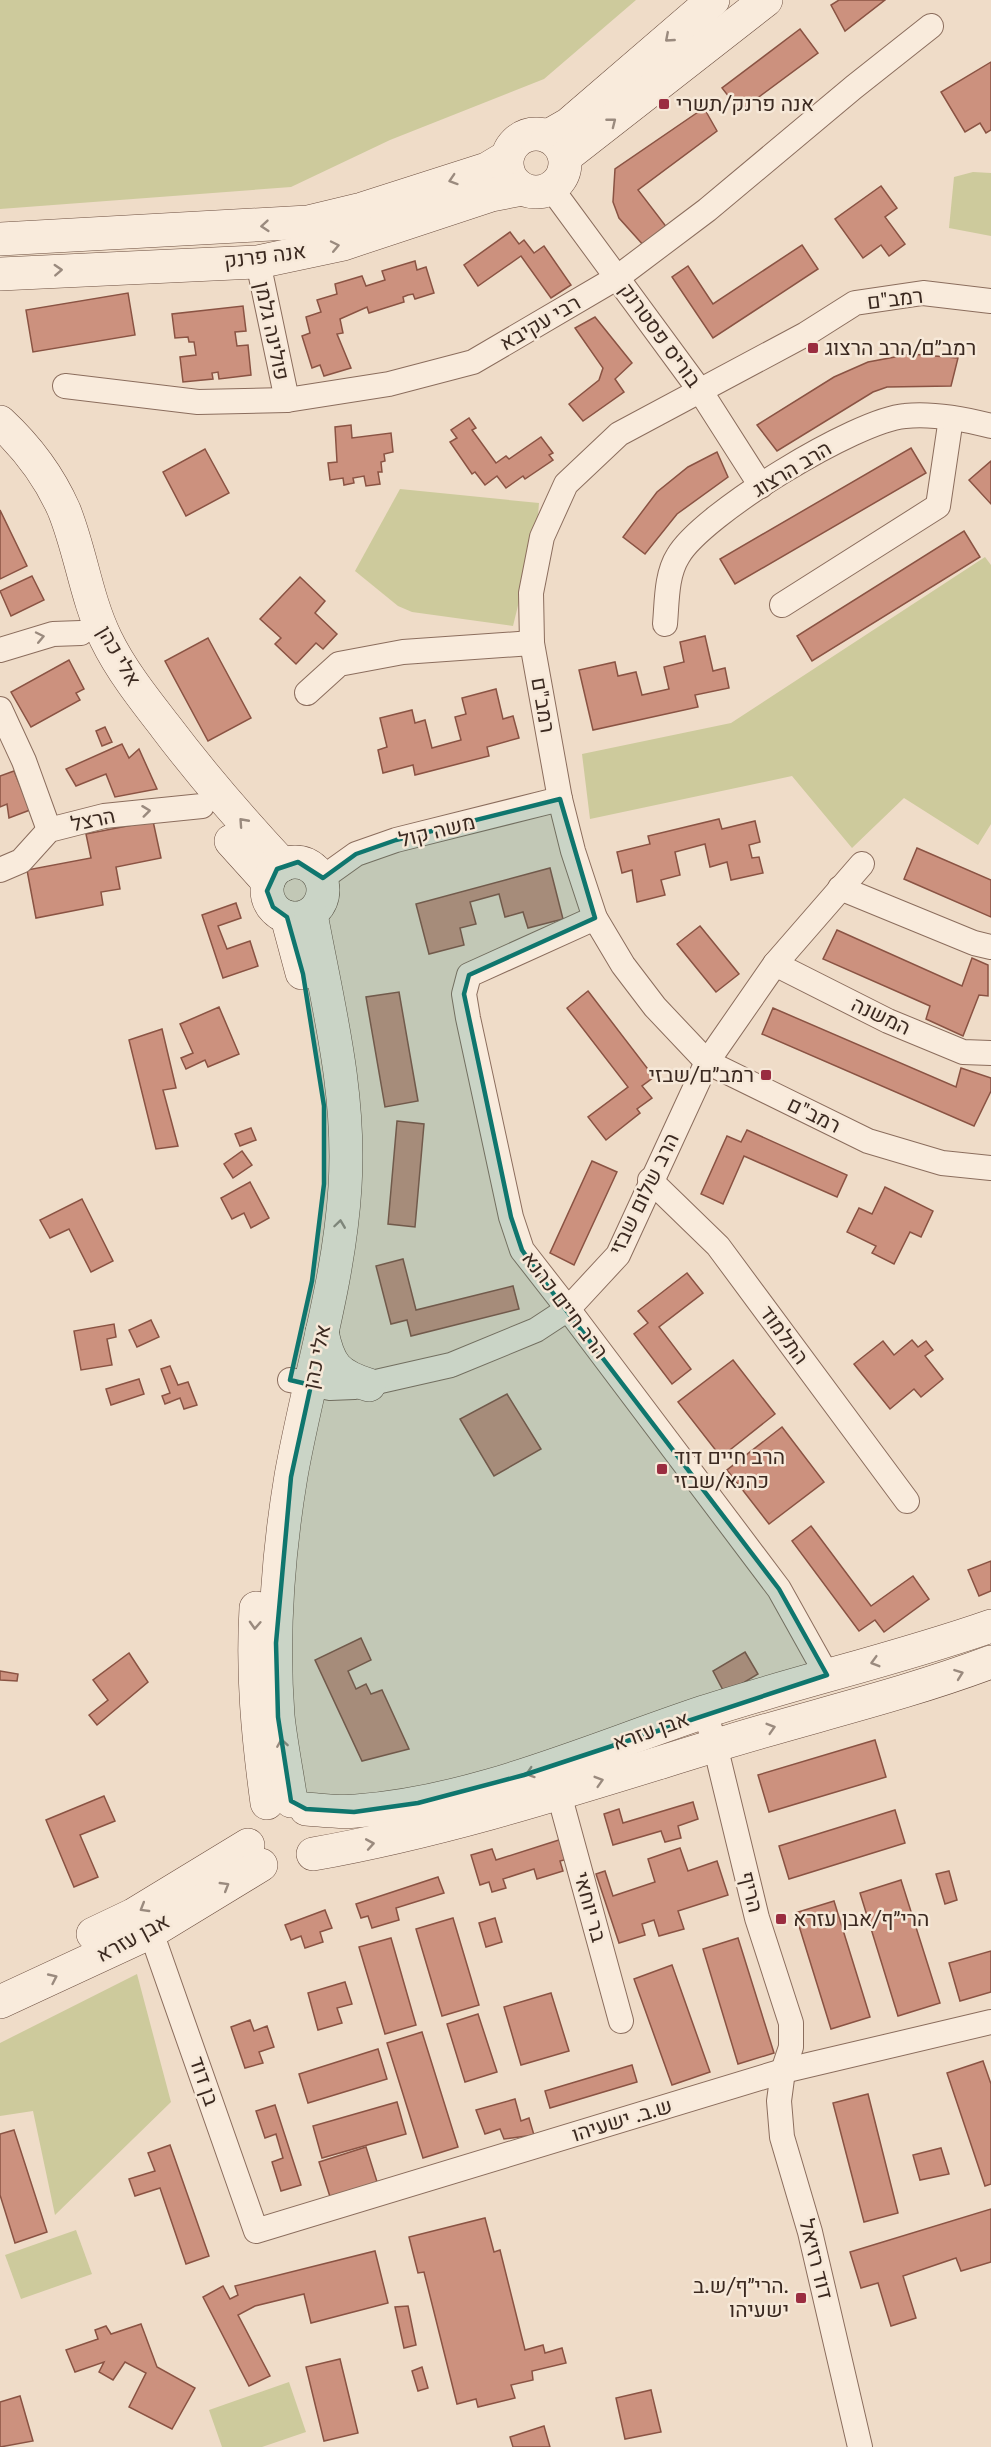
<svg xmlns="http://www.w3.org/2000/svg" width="991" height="2447" font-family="'Roboto Serif',Heebo,serif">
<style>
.green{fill:#cdca9c}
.building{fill:#cc917e;stroke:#8a5343;stroke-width:1.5}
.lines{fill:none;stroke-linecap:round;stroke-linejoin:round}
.street-casing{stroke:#8b6d5d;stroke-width:26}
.secondary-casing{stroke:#6d4f40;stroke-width:34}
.street{stroke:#f9ebdc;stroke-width:24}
.secondary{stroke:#f9ebdc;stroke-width:33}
.oneway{stroke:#9a8a7e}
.marked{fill:#0f766e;fill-opacity:0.2;stroke:#0f766e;stroke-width:4.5;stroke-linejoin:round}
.poi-dot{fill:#9a2d40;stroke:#f6e8d8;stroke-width:2}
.labels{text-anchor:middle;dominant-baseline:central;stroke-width:5;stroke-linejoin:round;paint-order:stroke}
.poi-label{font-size:21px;fill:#3b2920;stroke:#f6e8d8;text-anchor:start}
.street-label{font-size:21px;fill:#3b2920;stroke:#f6e8d8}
</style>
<rect width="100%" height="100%" fill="#efdcc8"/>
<g class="green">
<path d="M0,0h636l-92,79 -154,61 -99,47 -291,22z"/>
<path d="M973,172l18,1v63l-42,-8 5,-51z"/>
<path d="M400,489l139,14 -2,25 -24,98 -101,-14 -14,-6 -43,-35z"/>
<path d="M985,557l6,8v259l-13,21 -74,-47 -52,50 -60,-72 -202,43 -8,-65 149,-31z"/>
<path d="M137,1974l34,128 -116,113 -22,-104 -33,5v-73z"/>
<path d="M76,2230l16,44 -71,25 -16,-44z"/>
<path d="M289,2382l17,50 -44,15h-40l-13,-37z"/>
</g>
<g class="building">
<path d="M839,0h46l-40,31 -14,-26z"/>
<path d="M800,29l18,24 -78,58 -18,-23z"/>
<path d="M991,62v68l-5,3 -6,-10 -15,9 -24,-40z"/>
<path d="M704,108l13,23 -79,59 30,39 -23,18 -26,-29 -6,-16 2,-33z"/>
<path d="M881,186l16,22 -12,9 20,27 -16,12 -8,-11 -18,13 -28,-39z"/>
<path d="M510,232l9,12 5,-4 10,13 10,-7 27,39 -20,13 -30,-42 -43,30 -14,-21z"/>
<path d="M802,245l16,24 -105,69 -41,-61 16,-11 25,38z"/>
<path d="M415,261l2,9 9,-3 8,26 -19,6 -2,-5 -5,1 -5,2 1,5 -35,11 -2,-6 -27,12 3,14 -6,1 14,34 -27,8 -4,-11 -8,3 -10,-32 8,-3 -4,-16 15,-5 -4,-12 20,-6 -2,-10 27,-8 4,10 19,-6 -3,-9z"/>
<path d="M128,293l7,42 -102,17 -7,-42z"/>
<path d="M243,306l3,25 -11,1 2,14 11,-1 3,30 -32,4 -1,-7 -6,1 1,6 -30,3 -3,-25 16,-2 -2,-13h-5l-1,-5 -13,1 -3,-24z"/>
<path d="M595,317l37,46 -17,16 9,13 -41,29 -14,-17 30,-24 4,-12 -28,-40z"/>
<path d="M911,354l47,4 -7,28 -64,1 -14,5 -96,59 -20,-26 77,-48 34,-15z"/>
<path d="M469,418l7,10 -4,2 24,33 10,-7 3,3 32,-22 12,16 -4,2 4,5 -28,19 -2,-3 -17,12 -9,-12 -12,9 -10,-13 -3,2 -22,-32 7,-4 -6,-8z"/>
<path d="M351,425l1,13 39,-5 2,19 -9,2 1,7 -4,1 1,10h-4l2,12 -14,2 -2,-10 -11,2 1,5 -10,2 -1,-7 -13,2 -2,-17 9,-1 -2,-35z"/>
<path d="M911,448l15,25 -191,111 -15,-25z"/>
<path d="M205,449l24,44 -43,23 -23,-44z"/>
<path d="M717,452l11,25 -51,37 -32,40 -22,-17 34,-45 31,-25z"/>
<path d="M991,461v43l-22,-24z"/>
<path d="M0,510l27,56 -27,13z"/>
<path d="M964,531l16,26 -168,104 -15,-25z"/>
<path d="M32,576l12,24 -33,16 -11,-25z"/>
<path d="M300,577l25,24 -10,12 22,21 -14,15 -7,-6 -20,21 -21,-20 6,-6 -21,-19z"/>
<path d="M705,636l8,35 12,-3 4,20 -34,7 3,12 -105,23 -14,-60 36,-8 3,14 18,-4 6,23 27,-6 -5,-22 20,-5 -4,-20z"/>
<path d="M208,638l43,80 -43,23 -43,-80z"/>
<path d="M69,660l15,29 -8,4 4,7 -49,27 -20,-35z"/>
<path d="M496,689l7,30 10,-3 6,22 -32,9 2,9 -74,19 -2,-10 -30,8 -5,-23 9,-3 -7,-29 32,-8 3,13 10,-3 7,28 29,-8 -6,-23 11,-3 -4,-16z"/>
<path d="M105,727l7,15 -10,4 -6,-15z"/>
<path d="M122,744l7,14 10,-9 18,40 -42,8 -9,-23 -30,12 -10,-17z"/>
<path d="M14,771l16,39 -21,8 -2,-14 -7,3v-31z"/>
<path d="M719,819l3,10 33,-8 5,21 -11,3 3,13 7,-1 4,16 -32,7 -4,-18 -17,5 -5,-23 -30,8 5,23 -19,5 4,15 -28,7 -5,-32 -10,3 -5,-21 33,-8 -2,-8z"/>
<path d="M153,821l8,37 -45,9 4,22 -19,3 2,13 -67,13 -9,-48 64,-12 -5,-24z"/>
<path d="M917,848l74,32v37l-87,-38z"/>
<path d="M550,868l13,51 -35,9 -5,-16 -18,5 -6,-23 -29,8 6,22 -16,4 4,17 -35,9 -13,-50z"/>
<path d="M236,903l5,15 -23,8 9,23 23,-8 8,25 -35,12 -21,-63z"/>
<path d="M700,926l39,48 -23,18 -39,-48z"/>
<path d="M837,930l125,56 10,-28 16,7v31l-9,-1 -16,41 -37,-17 4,-13 -107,-47z"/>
<path d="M588,991l66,86 -12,9 10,12 -15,11 3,4 -34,27 -18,-23 40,-30 -61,-79z"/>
<path d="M399,992l19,109 -33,6 -19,-110z"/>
<path d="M219,1007l20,47 -31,13 -3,-7 -19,9 -5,-11 12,-5 -13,-29z"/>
<path d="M773,1008l183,79 5,-19 30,10v13l-17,35 -212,-92z"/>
<path d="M162,1029l14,59 -13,2 15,56 -22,3 -27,-109z"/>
<path d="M397,1121l27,3 -9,103 -27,-3z"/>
<path d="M251,1128l5,12 -16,6 -5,-12z"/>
<path d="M747,1130l100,45 -10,22 -93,-41 -21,48 -22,-10 26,-58 14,6z"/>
<path d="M242,1151l10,14 -19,13 -9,-14z"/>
<path d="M592,1161l25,11 -43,93 -24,-12z"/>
<path d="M250,1182l19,36 -18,10 -7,-15 -12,6 -11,-21z"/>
<path d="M885,1187l48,24 -12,26 -11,-5 -16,32 -22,-11 4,-7 -29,-14 12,-24 13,6z"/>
<path d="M82,1199l31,62 -22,11 -22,-43 -19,9 -10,-18z"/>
<path d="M403,1259l13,51 97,-24 6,23 -108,27 -4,-16 -16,4 -15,-58z"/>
<path d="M687,1273l16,20 -44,34 32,42 -19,15 -38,-50 14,-11 -10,-12z"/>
<path d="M151,1320l8,17 -22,10 -8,-17z"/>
<path d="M114,1324l2,13 -9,2 5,26 -31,5 -7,-39z"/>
<path d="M912,1340l6,7 8,-6 7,9 -8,6 18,23 -22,18 -7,-8 -24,20 -36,-45 29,-23 11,14z"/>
<path d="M733,1360l42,54 -54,43 -43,-55z"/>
<path d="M170,1366l8,19 10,-3 9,23 -13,4 -4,-11 -15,6 -3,-8 8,-3 -9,-24z"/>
<path d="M139,1379l5,15 -33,11 -5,-16z"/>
<path d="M507,1394l34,55 -47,27 -34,-57z"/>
<path d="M782,1427l42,55 -55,42 -42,-54z"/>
<path d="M811,1526l60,80 42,-30 16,23 -45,33 -9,-12 -16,11 -67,-90z"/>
<path d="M991,1561v30l-12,5 -11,-26z"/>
<path d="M361,1638l10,22 -23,11 8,18 10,-5 5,10 11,-4 27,59 -47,12 -47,-101z"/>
<path d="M745,1652l13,22 -33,20 -12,-23z"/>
<path d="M129,1653l19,29 -51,43 -8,-10 19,-15 -15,-20z"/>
<path d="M0,1671l18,3 -1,7 -17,-1z"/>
<path d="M875,1740l11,37 -117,35 -11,-37z"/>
<path d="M104,1796l11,25 -35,14 18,42 -24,10 -28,-67z"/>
<path d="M693,1802l5,17 -20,7 3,12 -16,4 -4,-11 -48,14 -9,-31 15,-5 4,14z"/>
<path d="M895,1810l10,33 -116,36 -10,-33z"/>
<path d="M562,1839l6,20 -8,2 3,10 -26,8 -3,-10 -31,10 3,9 -14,4 -3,-10 -9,3 -9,-30 21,-6 4,11z"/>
<path d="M680,1848l8,23 29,-10 11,34 -50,16 6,18 -25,7 -5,-16 -12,4 3,11 -26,8 -23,-69 9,-3 8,25 42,-14 -7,-23z"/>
<path d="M949,1871l8,29 -12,4 -9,-30z"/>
<path d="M438,1877l6,16 -48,15 3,12 -27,8 -4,-12 -7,2 -5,-14z"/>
<path d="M901,1880l39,123 -42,13 -38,-123z"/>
<path d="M834,1901l36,116 -39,12 -36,-116z"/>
<path d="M325,1910l7,18 -12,4 3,10 -18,6 -4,-12 -10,4 -6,-15z"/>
<path d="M453,1918l26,87 -37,11 -26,-87z"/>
<path d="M495,1918l7,24 -16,5 -7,-24z"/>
<path d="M391,1938l25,87 -31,9 -26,-87z"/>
<path d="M738,1938l36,115 -36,11 -35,-115z"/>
<path d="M991,1951v41l-31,9 -11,-38z"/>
<path d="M672,1965l38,107 -38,13 -38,-106z"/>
<path d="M345,1982l7,22 -15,4 5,15 -24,7 -10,-37z"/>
<path d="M551,1993l18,58 -48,14 -17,-58z"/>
<path d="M478,2014l19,58 -32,10 -18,-58z"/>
<path d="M250,2020l4,11 13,-5 7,21 -15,5 4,11 -18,5 -14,-41z"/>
<path d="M422,2032l36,115 -35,11 -36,-115z"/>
<path d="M378,2049l9,30 -79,24 -9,-29z"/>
<path d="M983,2061l8,23v100l-6,2 -38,-113z"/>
<path d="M632,2065l5,17 -87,26 -5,-17z"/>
<path d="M868,2094l30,119 -34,9 -31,-119z"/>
<path d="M515,2099l6,22 8,-3 5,17 -30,4 -4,-10 -15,5 -9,-24z"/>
<path d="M397,2102l9,32 -84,24 -9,-32z"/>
<path d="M275,2105l26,80 -20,6 -9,-29 11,-4 -7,-24 -11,4 -9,-27z"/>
<path d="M14,2130l33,102 -32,11 -15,-48v-61z"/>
<path d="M170,2145l39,111 -23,8 -26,-76 -25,8 -6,-17 26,-8 -7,-18z"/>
<path d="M366,2147l13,41 -47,15 -13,-41z"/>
<path d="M941,2148l8,26 -29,6 -7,-25z"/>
<path d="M991,2209v53l-30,9 -5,-13 -53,18 13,42 -25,8 -13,-43 -17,5 -11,-36z"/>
<path d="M485,2218l9,34 6,-2 25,100 18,-5 2,8 17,-5 4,15 -34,8 1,9 -22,5 4,13 -37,9 -2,-8 -19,5 -33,-132 -6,1 -9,-36z"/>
<path d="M375,2251l13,52 -77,20 -7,-29 -49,12 -17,9 32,61 -21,10 -46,-89 20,-11 7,13 8,-4 -3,-9z"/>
<path d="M408,2306l8,39 -12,3 -9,-41z"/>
<path d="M141,2324l16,43 38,21 -23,41 -43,-22 17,-34 -21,-11 -12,18 -14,-8 5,-10 -29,10 -9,-22 32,-11 -3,-9 11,-4 5,8z"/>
<path d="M340,2359l18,74 -34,8 -18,-74z"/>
<path d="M422,2367l6,21 -10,3 -6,-20z"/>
<path d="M651,2390l10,42 -36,7 -9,-41z"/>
<path d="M20,2396l13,45 -33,6v-45z"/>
<path d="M544,2426l6,21h-37l-3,-10z"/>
</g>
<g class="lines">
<defs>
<g id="street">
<path d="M551,188l150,204 60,94"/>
<path d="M258,262l29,138"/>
<path d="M991,301l-68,-8 -68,10 -49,31 -187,100 -53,50 -24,53 -11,56 1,50 28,156 13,52 22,67 28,47 32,42 52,55 161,79 74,22 49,5"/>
<path d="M65,386l133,16 89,-2 102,-16 84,-22 145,-85 89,-67 147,-123 77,-61"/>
<path d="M782,605l156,-99 13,-88"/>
<path d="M665,624c2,-22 1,-49 13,-68 24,-42 178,-136 227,-140 28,-3 59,3 86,10"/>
<path d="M0,650l53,-16 28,-1"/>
<path d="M307,693l32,-29 64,-12 129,-9"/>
<path d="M0,709l24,52 25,69"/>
<path d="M0,870l21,-9 28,-31 55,-14 98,-10"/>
<path d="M321,879l35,-25 40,-14 164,-41"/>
<path d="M840,888l134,55 17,4"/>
<path d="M595,918l-126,57 -5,19 4,24 43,199 11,33 46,59 211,280 48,86"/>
<path d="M775,964l113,57 75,31 28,1"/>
<path d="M650,1180l68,66 189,255"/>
<path d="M290,1380l40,8 24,-1 97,-22 85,-35 32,-21 50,-54 89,-193 68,-98 87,-100"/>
<path d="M705,1712l10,33 42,173 34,105v24l-8,24 -4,30 3,36 28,95 50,215"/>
<path d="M559,1794l62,227"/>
<path d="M151,1932l105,299 527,-160 208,-49"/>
</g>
<g id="secondary">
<circle cx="536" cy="163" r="29"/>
<path d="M548,136l21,-12 144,-124"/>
<path d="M565,157l201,-157"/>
<path d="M0,239l308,-17 54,-13 125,-40 20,-12"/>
<path d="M0,274l258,-12 85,-18 148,-49 31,-6"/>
<path d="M0,422c27,25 49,54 64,88 17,42 22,88 42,129 15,31 38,60 59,87 37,49 76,94 118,139"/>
<path d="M231,841l37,41"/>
<circle cx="295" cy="890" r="28"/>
<path d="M287,917l15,56"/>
<path d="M322,1332c7,34 15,43 47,53"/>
<path d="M256,1608c-4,66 2,129 11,195"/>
<path d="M291,1801c-4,-28 -10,-57 -13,-85 -6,-79 0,-162 13,-240 17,-96 48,-191 54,-289 6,-95 -17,-181 -34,-273"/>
<path d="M306,1809c16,1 33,4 50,2 121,-9 234,-61 348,-99 95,-31 193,-53 287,-86"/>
<path d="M313,1854c142,-25 279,-71 417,-113 86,-26 176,-47 261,-79"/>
<path d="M93,1934l40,-19 115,-70"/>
<path d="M0,2002l151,-70 110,-67"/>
</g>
</defs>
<use href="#street" class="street-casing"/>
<use href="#secondary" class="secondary-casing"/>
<use href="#street" class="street"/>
<use href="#secondary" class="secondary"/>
</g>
<defs><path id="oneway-chevron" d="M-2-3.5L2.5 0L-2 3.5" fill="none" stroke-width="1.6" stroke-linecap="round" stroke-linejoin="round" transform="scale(1.5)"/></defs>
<g class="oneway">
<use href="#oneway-chevron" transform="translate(669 38) rotate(139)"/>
<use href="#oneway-chevron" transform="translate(612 122) rotate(-38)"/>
<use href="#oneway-chevron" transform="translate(453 180) rotate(162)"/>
<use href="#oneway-chevron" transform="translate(265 226) rotate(175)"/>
<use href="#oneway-chevron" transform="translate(335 246) rotate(-12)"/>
<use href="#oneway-chevron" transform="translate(58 270) rotate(-3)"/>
<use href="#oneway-chevron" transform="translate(40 637) rotate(-12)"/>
<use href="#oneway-chevron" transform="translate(146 811) rotate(-7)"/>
<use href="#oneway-chevron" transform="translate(243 822) rotate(-132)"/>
<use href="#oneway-chevron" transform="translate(340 1224) rotate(-82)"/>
<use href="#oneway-chevron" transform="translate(255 1625) rotate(93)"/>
<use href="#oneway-chevron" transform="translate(875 1662) rotate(164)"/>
<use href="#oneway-chevron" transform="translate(959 1674) rotate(-20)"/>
<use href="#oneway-chevron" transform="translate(771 1728) rotate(-17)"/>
<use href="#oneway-chevron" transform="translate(282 1743) rotate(-99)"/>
<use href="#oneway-chevron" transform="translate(530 1773) rotate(162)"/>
<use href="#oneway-chevron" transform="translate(599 1781) rotate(-17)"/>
<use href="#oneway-chevron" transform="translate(370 1844) rotate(-10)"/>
<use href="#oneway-chevron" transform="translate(225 1886) rotate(-31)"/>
<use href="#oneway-chevron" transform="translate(144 1908) rotate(149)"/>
<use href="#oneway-chevron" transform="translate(53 1978) rotate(-25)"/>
</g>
<path class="marked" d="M560,799l35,119 -126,57 -5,19 47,223 11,33 18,26 239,313 48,86 -303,100 -106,28 -64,9 -48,-3 -15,-8 -13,-84 -2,-74 15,-166 20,-92 -21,-5 22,-99 12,-97v-78l-21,-132 -16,-57 -14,-10 -6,-16 10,-22 21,-7 25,16 33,-24 40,-14z"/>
<g class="poi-dot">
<rect x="658" y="98" width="12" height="12" rx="3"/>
<rect x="807" y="342" width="12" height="12" rx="3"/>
<rect x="760" y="1069" width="12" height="12" rx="3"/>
<rect x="656" y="1463" width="12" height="12" rx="3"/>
<rect x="775" y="1913" width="12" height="12" rx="3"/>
<rect x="795" y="2292" width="12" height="12" rx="3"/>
</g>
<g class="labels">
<g class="poi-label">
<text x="676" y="104">אנה פרנק/תשרי</text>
<text x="825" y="348">רמב״ם/הרב הרצוג</text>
<text x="754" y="1075" text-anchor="end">רמב״ם/שבזי</text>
<text x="674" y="1457">הרב חיים דוד<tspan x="674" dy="24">כהנא/שבזי</tspan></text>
<text x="793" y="1919">הרי״ף/אבן עזרא</text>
<text x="789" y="2286" text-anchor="end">הרי״ף/ש.ב.<tspan x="789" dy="24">ישעיהו</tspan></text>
</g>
<g class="street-label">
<text transform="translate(265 256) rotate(-7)">אנה פרנק</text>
<text transform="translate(895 299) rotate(-7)">רמב"ם</text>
<text transform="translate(540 323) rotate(-30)">רבי עקיבא</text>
<text transform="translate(272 331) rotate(78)">פולינה גלמן</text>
<text transform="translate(660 335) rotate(54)">בוריס פסטרנק</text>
<text transform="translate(792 469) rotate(-31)">הרב הרצוג</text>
<text transform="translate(119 656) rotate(60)">אלי כהן</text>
<text transform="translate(543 705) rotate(80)">רמב"ם</text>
<text transform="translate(93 820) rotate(-12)">הרצל</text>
<text transform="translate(437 831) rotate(-14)">משה קול</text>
<text transform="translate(881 1016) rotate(25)">המשנה</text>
<text transform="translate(814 1115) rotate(26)">רמב"ם</text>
<text transform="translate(644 1194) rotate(-64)">הרב שלום שבזי</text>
<text transform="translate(565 1305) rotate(53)">הרב חיים כהנא</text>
<text transform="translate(784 1335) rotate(54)">התלמוד</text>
<text transform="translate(317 1357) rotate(-78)">אלי כהן</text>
<text transform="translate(651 1731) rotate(-19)">אבן עזרא</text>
<text transform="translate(751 1892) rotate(76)">הריף</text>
<text transform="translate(590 1907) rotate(75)">בר יוחאי</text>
<text transform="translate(133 1938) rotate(-28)">אבן עזרא</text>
<text transform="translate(204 2081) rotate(71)">בן דוד</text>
<text transform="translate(622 2120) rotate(-17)">ש.ב. ישעיהו</text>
<text transform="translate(816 2259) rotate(76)">דוד רזיאל</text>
</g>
</g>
</svg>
